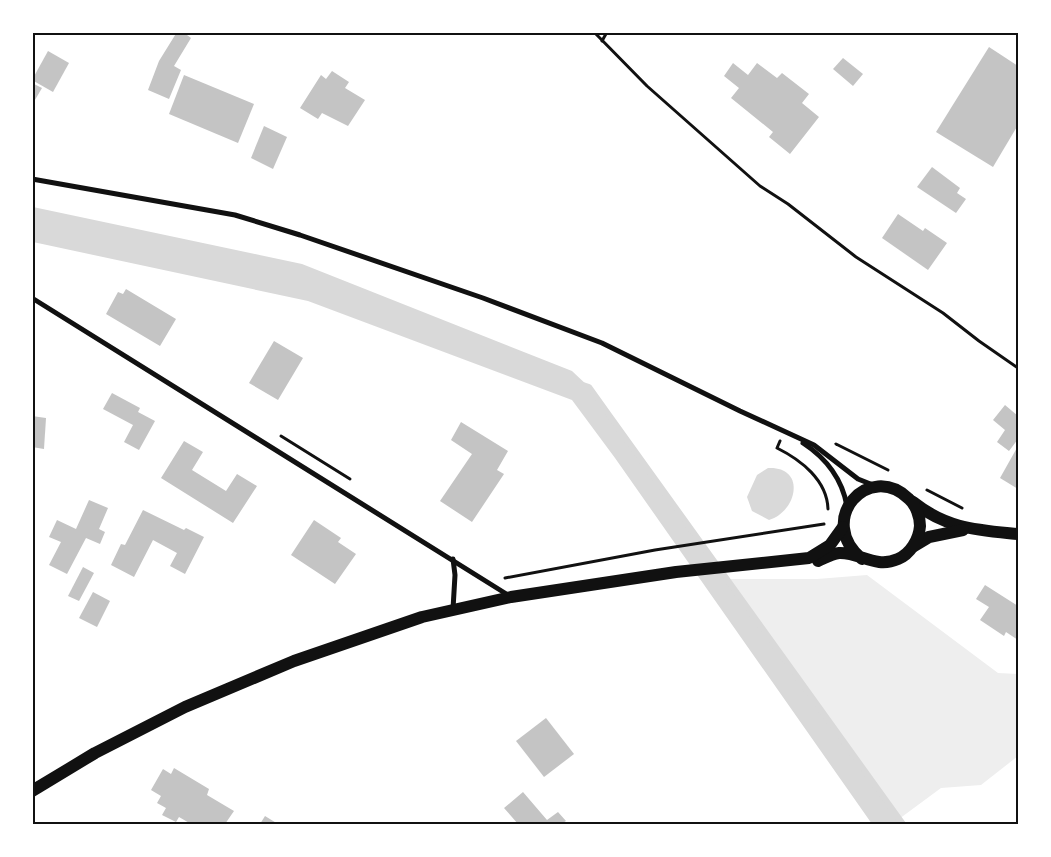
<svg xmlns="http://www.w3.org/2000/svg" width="1051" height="857" font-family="'Fira Sans Condensed',sans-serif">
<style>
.green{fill:#eee}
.water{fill:#d9d9d9}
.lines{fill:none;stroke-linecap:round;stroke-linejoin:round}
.stream{stroke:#d9d9d9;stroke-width:6}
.building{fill:#c4c4c4}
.path{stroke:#111;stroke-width:3}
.minor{stroke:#111;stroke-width:5}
.primary{stroke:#111;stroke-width:12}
.neatline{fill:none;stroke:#111;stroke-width:2}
</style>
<rect width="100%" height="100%" fill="#fff"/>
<path class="green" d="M867,575l131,98 20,1v82l-37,29 -40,3 -42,31 -172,-240h90z"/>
<g class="water">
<path d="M33,207l269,57 270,107 17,16 20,28 294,409h-31l-257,-366 -43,-58 -264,-99 -275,-59z"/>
<path d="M768,468c38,-2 30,43 1,52l-17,-9 -5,-14 10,-22z"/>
</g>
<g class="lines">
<path class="stream" d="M583,385l6,2 20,28 294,409"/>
</g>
<g class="building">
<path d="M177,32h6l8,6 -17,28 7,4 -12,29 -21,-9 11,-29z"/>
<path d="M989,47l29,19v59l-25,42 -57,-35z"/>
<path d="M48,51l21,12 -16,29 -21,-12z"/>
<path d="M843,58l20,16 -10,12 -20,-17z"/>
<path d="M733,63l15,12 9,-12 20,15 5,-5 27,21 -7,9 17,14 -29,37 -21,-17 4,-5 -42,-34 8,-10 -15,-12z"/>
<path d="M332,71l17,11 -4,6 20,12 -17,26 -26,-13 -4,6 -18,-11 21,-33 5,4z"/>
<path d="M184,75l70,29 -16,39 -69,-29z"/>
<path d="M32,83l10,5 -10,17z"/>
<path d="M264,126l23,11 -14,32 -22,-11z"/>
<path d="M932,167l28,21 -3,5 9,6 -10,14 -39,-26z"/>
<path d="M898,214l25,17 2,-3 22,15 -19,27 -46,-32z"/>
<path d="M126,289l50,30 -16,27 -54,-32 12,-22 5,2z"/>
<path d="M274,341l29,17 -25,42 -29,-17z"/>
<path d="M112,393l28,15 -2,4 17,9 -16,29 -15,-8 9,-17 -30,-16z"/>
<path d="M1005,405l13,11v23l-9,12 -12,-9 8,-12 -12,-10z"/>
<path d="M32,416l14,2 -2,31 -12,-2z"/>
<path d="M461,422l47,29 -11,19 7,4 -32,48 -32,-21 32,-47 -21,-14z"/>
<path d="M184,441l19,11 -11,18 34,21 11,-17 20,12 -24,37 -72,-45z"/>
<path d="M1018,446v43l-18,-11z"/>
<path d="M89,500l19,8 -9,21 6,3 -5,12 -14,-6 -19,36 -18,-9 12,-23 -12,-5 8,-17 19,9z"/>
<path d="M143,510l41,20 2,-2 18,9 -19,37 -15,-8 7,-13 -24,-13 -19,37 -23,-12 10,-21 4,1z"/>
<path d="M314,520l27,18 -3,4 18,12 -21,30 -44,-29z"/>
<path d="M83,567l11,6 -15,28 -11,-5z"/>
<path d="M985,585l33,21v34l-12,-8 -2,4 -24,-16 9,-13 -13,-8z"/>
<path d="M93,592l17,9 -13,26 -18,-9z"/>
<path d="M546,718l28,36 -30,23 -28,-36z"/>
<path d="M174,768l35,21 -2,6 27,16 -9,13h-34l-12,-7 -3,5 -14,-7 4,-7 -9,-5 4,-7 -10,-6 12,-21 8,5z"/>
<path d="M523,792l24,28 11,-8 8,9 -5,3h-43l-14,-16z"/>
<path d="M265,816l13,8h-18z"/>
</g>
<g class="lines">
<g class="path">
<path d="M594,32l53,54 113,100 28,18 68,53 87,56 36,28 39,27"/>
<path d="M602,41l5,-9"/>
<path d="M281,436l69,43"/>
<path d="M780,441l-3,7c24,12 50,32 51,61"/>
<path d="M836,444l52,26"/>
<path d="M927,490l35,18"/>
<path d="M505,578l150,-28 169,-26"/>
</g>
<g class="minor">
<path d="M32,179l203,36 65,20 183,63 119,45 138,68 74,34 44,34 15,6"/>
<path d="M32,298l476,297"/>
<path d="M803,443c23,15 39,36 44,63"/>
<path d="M453,559l2,16 -2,34"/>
</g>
<g class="primary">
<path d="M913,502c34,27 64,28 105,32"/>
<path d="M914,546l15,-9 34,-7"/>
<path d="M818,561c7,-3 13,-7 21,-8 21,-1 36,16 59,6 12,-5 21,-19 22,-33 0,-9 -4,-21 -11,-27 -40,-39 -94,21 -47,60"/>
<path d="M32,791l63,-38 90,-46 109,-46 128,-44 89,-20 165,-25 133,-14 21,-13 13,-18"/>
</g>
</g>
<rect width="1051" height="857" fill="none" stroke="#ffffff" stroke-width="68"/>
<rect x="34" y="34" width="983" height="789" class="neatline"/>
</svg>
